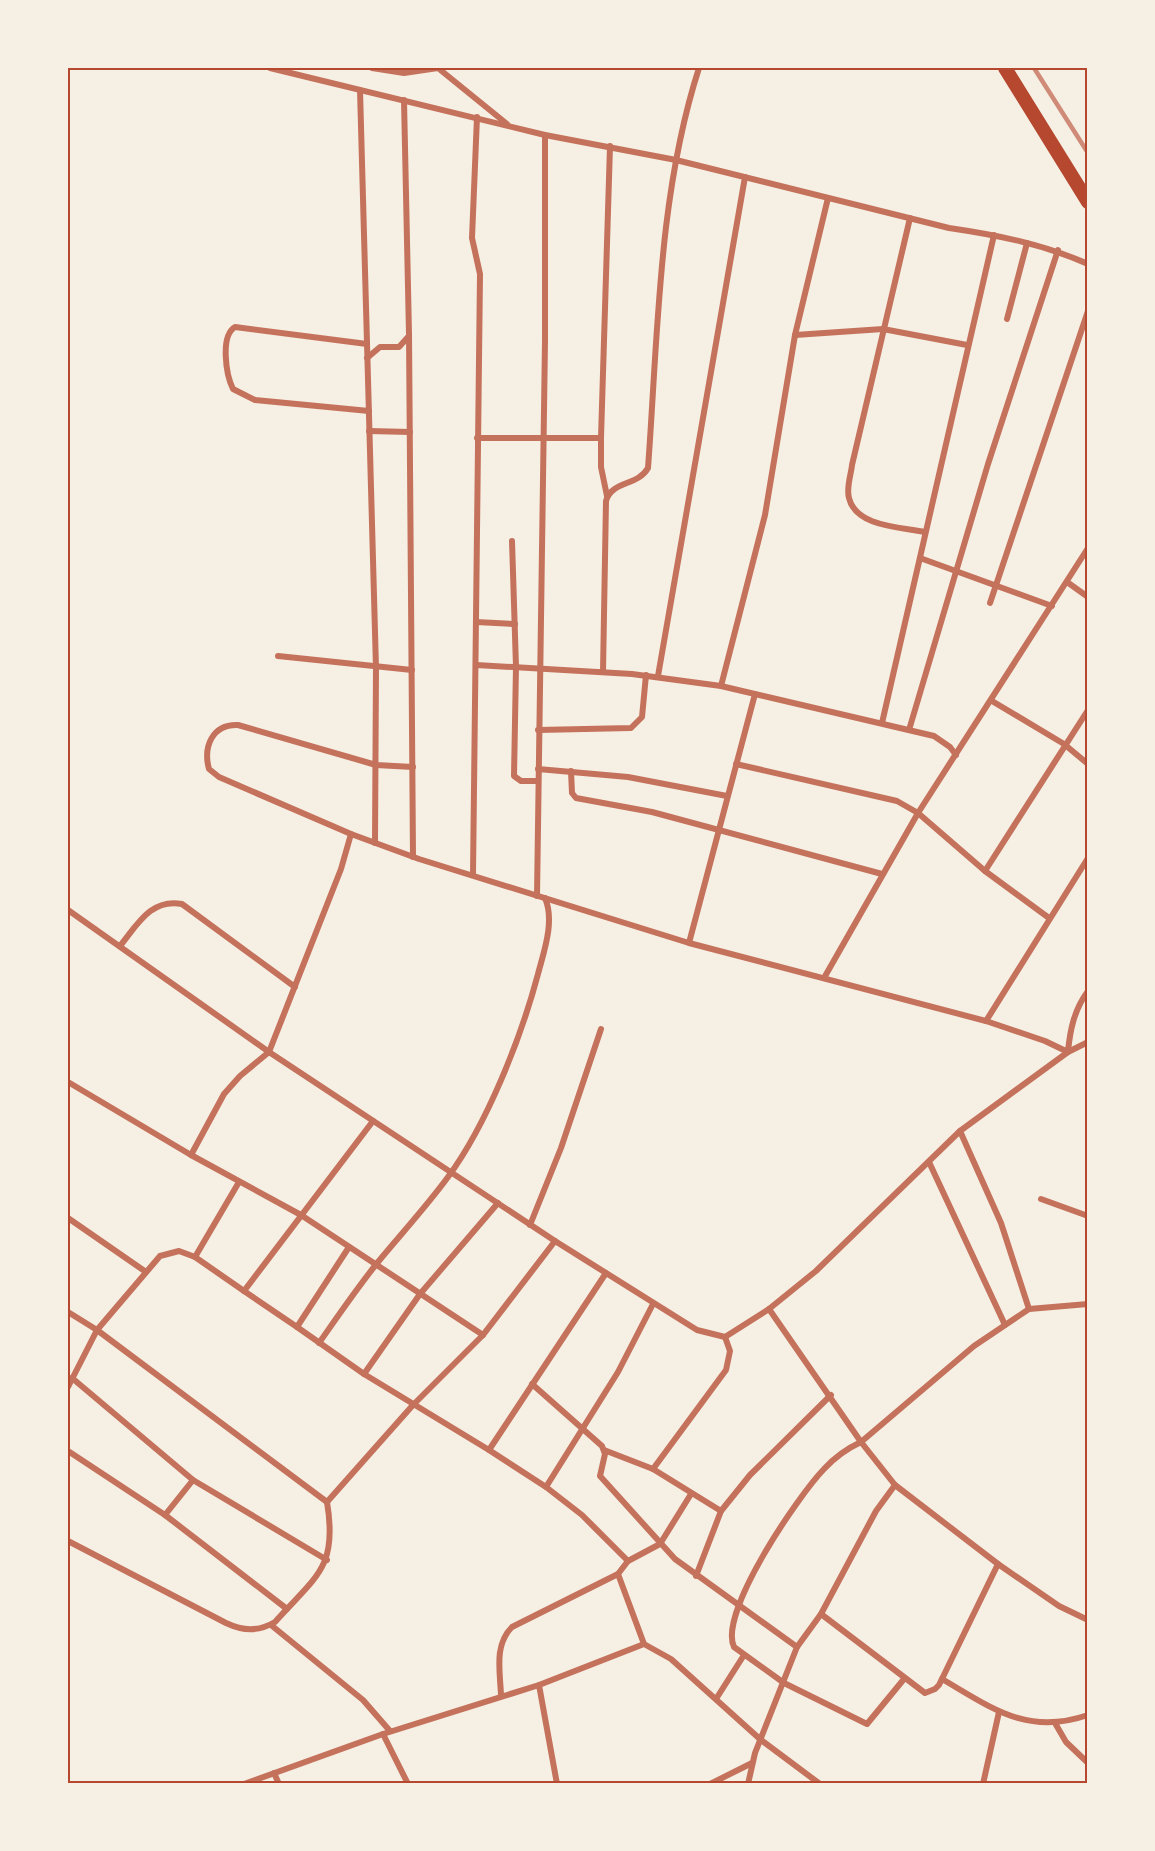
<svg xmlns="http://www.w3.org/2000/svg" width="1155" height="1851" font-family="Roboto,sans-serif">
<style>
.lines{fill:none;stroke-linecap:round;stroke-linejoin:round}
.minor{stroke:#c5725c;stroke-width:6}
.trunk{stroke:#b5482f;stroke-width:14}
.rail{stroke:#cf8b77;stroke-width:4.5}
.neatline{fill:none;stroke:#b5482f;stroke-width:2}
</style>
<rect width="100%" height="100%" fill="#f6efe4"/>
<g class="lines">
<g class="minor">
<path d="M270,68l275,67 131,25 273,68c48,7 94,16 139,36"/>
<path d="M372,68l32,5 34,-5"/>
<path d="M438,68l69,56"/>
<path d="M360,90l16,578 -1,175"/>
<path d="M404,100l5,234 4,523"/>
<path d="M910,218l-58,247c-1,10 -6,23 -3,33 7,29 52,29 76,34"/>
<path d="M1007,319l20,-76"/>
<path d="M795,335l88,-6 84,16"/>
<path d="M367,344l-132,-17c-15,9 -9,48 -2,62l22,11 114,11"/>
<path d="M367,358l13,-11h19l9,-10"/>
<path d="M369,431l41,1"/>
<path d="M477,438h124"/>
<path d="M607,496l-6,-29v-29l9,-292"/>
<path d="M512,541l4,126 -2,109 7,5h17"/>
<path d="M920,558l132,48"/>
<path d="M1067,582l21,15"/>
<path d="M990,603l98,-292"/>
<path d="M476,622l39,2"/>
<path d="M278,656l134,14"/>
<path d="M476,665l156,9 89,12 213,50 16,11 6,8"/>
<path d="M603,672l3,-171c5,-20 32,-15 42,-33 10,-133 10,-273 51,-400"/>
<path d="M658,676l87,-499"/>
<path d="M721,686l44,-171 30,-180 33,-137"/>
<path d="M992,701l72,43 24,20"/>
<path d="M882,723l112,-488"/>
<path d="M538,730l93,-2 11,-11 4,-42"/>
<path d="M909,730l79,-266 70,-214"/>
<path d="M736,764l161,37 21,12 67,58 64,47"/>
<path d="M413,767l-37,-2 -138,-40c-26,-1 -35,22 -29,44l10,8 132,57 68,25 270,84 297,78 59,20 23,11c2,-22 6,-42 20,-61"/>
<path d="M538,769l90,8 99,19"/>
<path d="M571,771l1,22 4,5 76,14 230,62"/>
<path d="M351,834l-10,35 -72,183 -29,24 -16,18 -33,61 110,60 182,120"/>
<path d="M985,871l103,-161"/>
<path d="M473,875l7,-601 -8,-36 5,-121"/>
<path d="M537,896l8,-555v-206"/>
<path d="M68,910l201,142 286,189 142,89 28,7"/>
<path d="M689,943l66,-249"/>
<path d="M120,946c17,-21 31,-48 62,-42l113,83"/>
<path d="M824,978l94,-165 170,-265"/>
<path d="M986,1021l102,-163"/>
<path d="M68,1082l123,73"/>
<path d="M960,1131l41,92 28,86"/>
<path d="M929,1162l76,163"/>
<path d="M1041,1199l47,17"/>
<path d="M68,1218l78,54"/>
<path d="M530,1225l31,-77 40,-119"/>
<path d="M349,1247l-52,80 67,47 125,76 117,-177"/>
<path d="M195,1257l49,34"/>
<path d="M769,1309l92,133 34,43 103,79 61,42 29,14"/>
<path d="M68,1312l29,18 230,172 86,-97 70,-70 72,-94"/>
<path d="M297,1327l-53,-36 129,-170"/>
<path d="M725,1337l44,-28 47,-38 144,-140 108,-79 20,-10"/>
<path d="M319,1343c19,-27 38,-55 59,-81 23,-28 48,-55 70,-85 39,-53 73,-139 90,-203 6,-23 17,-53 7,-76"/>
<path d="M364,1374l56,-80 78,-91"/>
<path d="M72,1378l121,102 134,80"/>
<path d="M532,1384l70,62 3,8 -5,22 75,83 122,88"/>
<path d="M68,1387l29,-57 63,-74 19,-5 16,6 44,-75"/>
<path d="M489,1450l57,37"/>
<path d="M604,1450l49,19 68,42"/>
<path d="M68,1451l97,64 28,-35"/>
<path d="M653,1469l73,-99 4,-19 -5,-14"/>
<path d="M165,1515l122,94"/>
<path d="M68,1541l158,82c17,8 32,9 49,-1 41,-46 63,-54 52,-120"/>
<path d="M628,1561l-46,-46 -36,-28 72,-115 35,-68"/>
<path d="M618,1574l26,70"/>
<path d="M696,1576l25,-65 29,-36 81,-80"/>
<path d="M821,1614l104,79 10,-4 4,-4 59,-121"/>
<path d="M271,1625l92,75 27,31"/>
<path d="M904,1679l-37,45 -83,-41 -50,-36c-16,-34 64,-151 90,-178 11,-12 22,-20 37,-27l113,-96 55,-37 59,-5"/>
<path d="M942,1679c50,29 85,57 146,36"/>
<path d="M539,1685l105,-41 27,15 90,81 59,44"/>
<path d="M501,1695c-1,-24 -7,-50 11,-68l106,-53 10,-13 32,-17 31,-50"/>
<path d="M716,1699l28,-44"/>
<path d="M1055,1723l11,19 22,21"/>
<path d="M274,1773l5,11"/>
<path d="M244,1784l139,-50"/>
<path d="M408,1784l-25,-50 156,-49 18,99"/>
<path d="M710,1784l42,-21"/>
<path d="M748,1784l7,-31 42,-106 24,-33 55,-103 19,-26"/>
<path d="M983,1784l16,-72"/>
</g>
<path class="trunk" d="M1005,68l83,134"/>
<path class="rail" d="M1034,68l54,85"/>
</g>
<rect width="1155" height="1851" fill="none" stroke="#f6efe4" stroke-width="138"/>
<rect x="69" y="69" width="1017" height="1713" class="neatline"/>
</svg>
